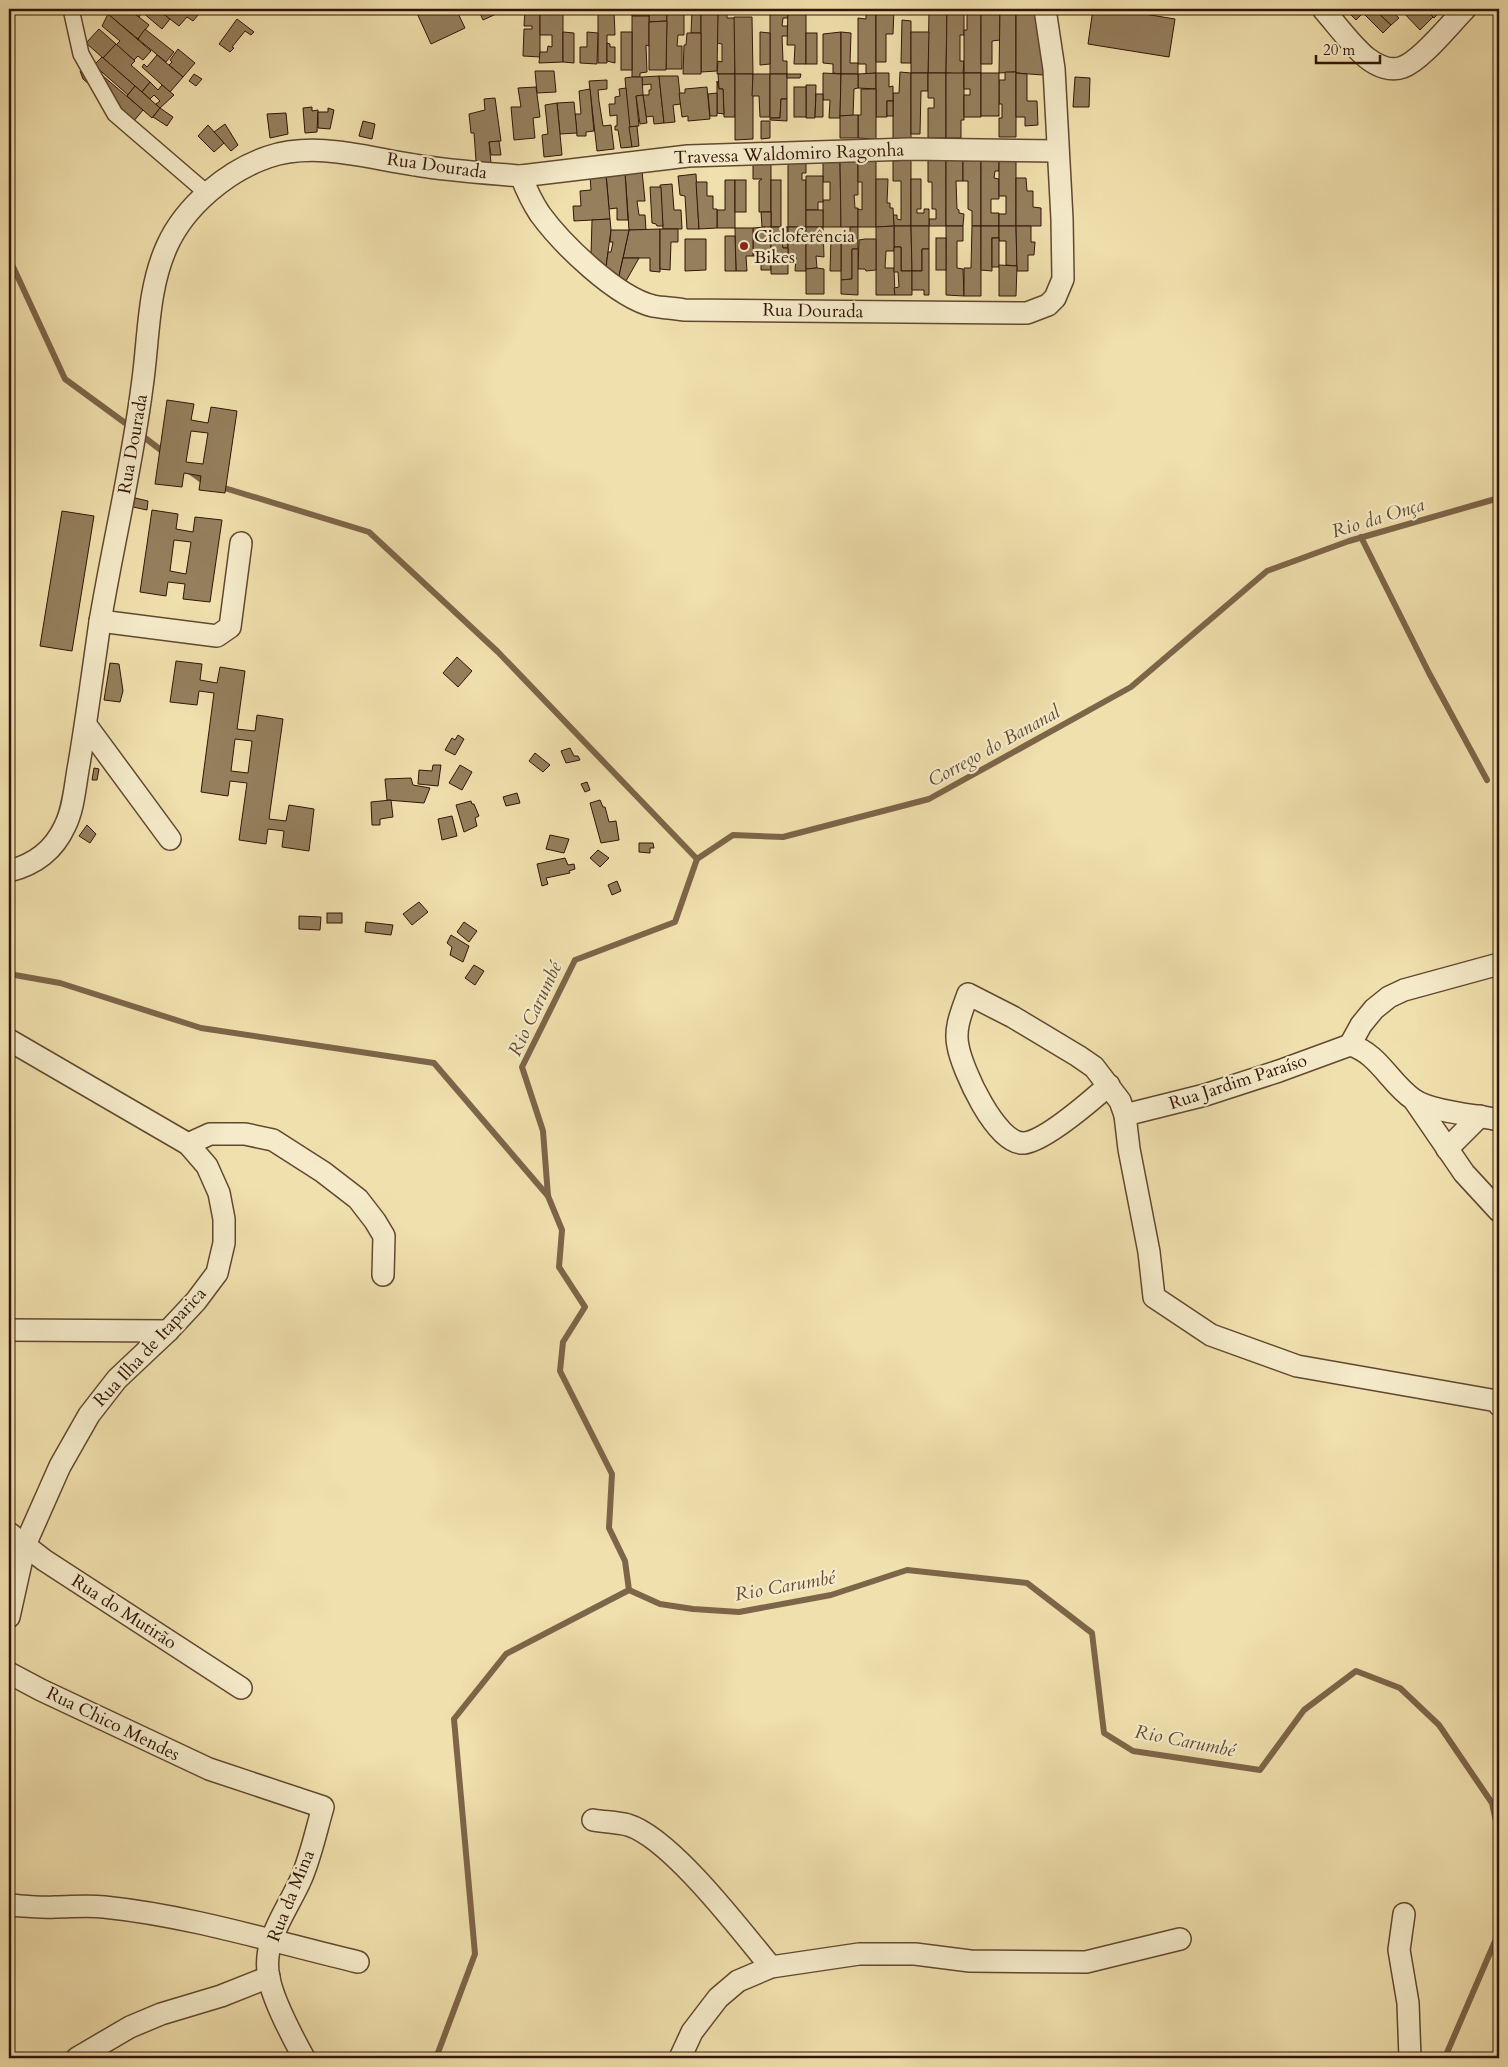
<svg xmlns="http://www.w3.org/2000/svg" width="1508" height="2067" font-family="Cardo,serif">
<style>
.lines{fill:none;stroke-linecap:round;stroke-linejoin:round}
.stream{stroke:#7d6549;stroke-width:6}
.building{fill:#957f5d;stroke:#321507;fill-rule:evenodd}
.pedestrian-casing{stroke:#624830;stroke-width:18}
.minor-casing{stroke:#624830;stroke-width:24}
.pedestrian{stroke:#f5ebca;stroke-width:15}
.minor{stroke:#f5ebca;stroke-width:21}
.poi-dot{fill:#8f2418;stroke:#f5ebca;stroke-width:2}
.labels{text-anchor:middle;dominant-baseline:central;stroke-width:4.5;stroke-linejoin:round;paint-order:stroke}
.street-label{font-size:18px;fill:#321507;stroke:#f5ebca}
.poi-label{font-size:18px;fill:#321507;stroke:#f5ebca;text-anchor:start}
.water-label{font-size:19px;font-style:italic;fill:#644b33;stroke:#f5ebca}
</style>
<rect width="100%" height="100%" fill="#f0e0ad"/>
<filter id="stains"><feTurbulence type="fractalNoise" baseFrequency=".004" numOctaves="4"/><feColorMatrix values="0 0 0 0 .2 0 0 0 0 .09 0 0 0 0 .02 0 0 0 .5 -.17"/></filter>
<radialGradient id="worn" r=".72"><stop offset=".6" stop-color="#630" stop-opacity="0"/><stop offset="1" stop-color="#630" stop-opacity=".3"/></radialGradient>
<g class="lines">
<g class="stream">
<path d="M9,258l56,121 67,49"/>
<path d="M140,434l26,20"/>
<path d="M188,470l18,13"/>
<path d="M218,486l151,46 129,120 199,207"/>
<path d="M1361,537l68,136 58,107"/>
<path d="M697,859l-22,63 -100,38 -53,107 21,64 5,65 14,34 -3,37 26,40 -22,35 -3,29 52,103 -3,54 16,33 4,29 31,14 33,5 46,3 92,-17 76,-25 120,13 65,50 12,100 29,18 127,19 44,-60 52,-39 44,17 39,37 53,78 7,32"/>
<path d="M697,859l36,-24 50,2 146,-38 202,-112 136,-116 82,-30 150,-43"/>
<path d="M9,974l51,9 141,45 233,35 114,133"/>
<path d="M436,2058l39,-104 -21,-235 52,-65 123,-64"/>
<path d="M1447,2058l-1,-3 53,-123"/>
</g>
</g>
<g class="building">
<path d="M112,9h17l20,16 -11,14 -30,-25z"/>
<path d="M129,9h28l13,10 -8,10 -20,-17 -3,5z"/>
<path d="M157,9h35l7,5 -6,7 -6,-4 -8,9z"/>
<path d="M415,9h41l9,19 -34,16z"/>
<path d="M478,9h29l-24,11z"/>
<path d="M525,9h15v48l-17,-1 1,-27h8v-3h-8z"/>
<path d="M540,9h23v53l-24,1 1,-11h7l1,-6 4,1v-12h-12z"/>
<path d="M598,9l16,1 1,25h-8v28h-9z"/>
<path d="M718,9h9v9h8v56h-18l1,-13 4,1v-18l-5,-1z"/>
<path d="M770,9h18v9h-5l-1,8h6v10h-6l1,25h4v13h-17z"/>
<path d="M788,9h18v55h-12l1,-19h-8z"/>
<path d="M866,9h10v64l-10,1v-10h-8v-46l8,1z"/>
<path d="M876,9h18l-1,25h-7v28h-10z"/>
<path d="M929,9h18l-1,64h-18z"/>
<path d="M947,9h17v26h-4v26h4l-1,13 -17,-1z"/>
<path d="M967,9h14v64h-17v-43h3z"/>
<path d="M981,9h19v31l-8,1v23h-11z"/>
<path d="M1000,9h16v63l-17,1z"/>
<path d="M1016,9h20l10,15 -3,51 -27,-2z"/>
<path d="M1093,9h21l61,10 -6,38 -81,-13z"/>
<path d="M1345,9h29l17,16 -8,8 -20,-20 -7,7z"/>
<path d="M1374,9h15l10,9 -8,7z"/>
<path d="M1405,9h20l8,8 -13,13 -18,-19z"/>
<path d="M1425,9h18l-9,9z"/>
<path d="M631,10h18v6h-17z"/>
<path d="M649,10h18v11l-18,1z"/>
<path d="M667,10h17v25h-6l-1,11h5v23h-16z"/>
<path d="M692,10h9v23h-10z"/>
<path d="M108,14l43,37 -8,9 -5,-4 -4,4 -18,-15 4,-4 -18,-15z"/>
<path d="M701,14h17l-1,57 -16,1z"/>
<path d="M632,16h17v30l-3,-1 1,27 -7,1v4h-8z"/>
<path d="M734,17h18l1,57h-18z"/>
<path d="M237,19l17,13 -3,3 -6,-4 -13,16 2,1 -4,4 -11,-8z"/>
<path d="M902,20l9,1v42h-10z"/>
<path d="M667,21l-1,49h-17v-48z"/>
<path d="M99,29l17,15 -13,14 -17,-15z"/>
<path d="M145,29l29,23 -8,10 -28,-23z"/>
<path d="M563,32l11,1v30l-11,-1z"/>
<path d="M587,32l11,1 -1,31 -17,-1v-16h7z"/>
<rect x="621" y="32" width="11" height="38"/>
<path d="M760,32l10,1v31l-10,1z"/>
<path d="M841,32v42l-8,-1v-9l-10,-1v-29z"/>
<path d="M841,32l10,1 -1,30h8v11h-17z"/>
<path d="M911,32h18l-1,41h-17z"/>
<path d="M687,33h14v41h-18l1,-29h2z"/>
<rect x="806" y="33" width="11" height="31"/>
<path d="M607,43l3,1v3h5v16l-8,-2z"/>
<path d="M116,44l19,17 -4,4 19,17 -8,10 -39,-34z"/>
<path d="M178,49l17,14 -12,14 -14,-12 3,-3 -2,-2z"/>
<path d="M157,55l26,22 -13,15 -28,-25 2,-3 3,3z"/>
<path d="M102,57l33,29 -7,9 -34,-30z"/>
<path d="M90,67l12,11 1,-2 40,34 -10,12 -50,-43 -3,-8z"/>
<path d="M535,71h19l2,21 -19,1z"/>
<path d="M900,72l11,1v65l-18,1v-46h6z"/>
<path d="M1005,72h11v65h-17v-19h3v-14h-3v-24h6z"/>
<path d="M823,73l18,1 -1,44h-11l1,-18h-7z"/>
<path d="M876,73v16l-18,-1v-14z"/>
<path d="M876,73h13v14l4,-1v15h-6v16h-11z"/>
<path d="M911,73h17v18h-7l-1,43h-9z"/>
<path d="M928,73h18v65h-18v-30h6v-10h-6z"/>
<path d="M946,73h18v47h-3v18h-15z"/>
<path d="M964,73h17v44h-17v-22h6v-6h-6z"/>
<rect x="981" y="73" width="18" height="43"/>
<path d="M1016,73l11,1v27h10l1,24 -13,1v-9h-9z"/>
<path d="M194,74l8,5 -6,7 -7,-5z"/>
<path d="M718,74h17v43h-11l-1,-28h-4z"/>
<path d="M735,74h18v65l-18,1z"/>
<path d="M753,74h17v43h-10l-1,-21h-7z"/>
<path d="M770,74h17v25h-6l-1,19h-10z"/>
<path d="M787,74h14l-1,4h-13z"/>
<path d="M841,74h17v14l-4,1 -1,27h-13z"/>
<path d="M659,76l5,47 -10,1 -1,-8 -7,1 -3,-22h6v-5h2v-6l-9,1v-8z"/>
<path d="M659,76h19l3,28 -8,1 2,17 -11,1z"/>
<path d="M632,77h10l1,18 -7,1 3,30 -10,1 -4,-49z"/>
<path d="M1075,77l15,1 -1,29h-16z"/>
<path d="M607,80v9l-9,1 1,11 4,25 8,-1 3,24 -17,2 -8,-70z"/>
<path d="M717,81l2,8h4l1,25 -7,-1z"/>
<path d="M150,82l8,8 4,-5 12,10 -14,13 -4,-4 4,-3 -6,-6 -4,4 -8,-7z"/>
<path d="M806,85h10l-1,33h-9z"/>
<path d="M135,86l25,22 -8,10 -25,-22z"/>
<path d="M536,87l4,30 -7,1 2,20 -21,2 -3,-33h10l-3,-19z"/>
<path d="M707,87l3,32 -22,2v-5l-6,1 -3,-24h6v-4z"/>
<rect x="794" y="87" width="12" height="30"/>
<path d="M626,88l6,59 -11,1 -3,-18h-3v-4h2v-11l-7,1 -1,-12h6v-7l5,-1 -1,-7z"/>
<path d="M590,89l4,42 -8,1v4h-9l-2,-22h6l-2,-23z"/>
<path d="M861,89h15v50l-18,-1v-23h3z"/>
<path d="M717,93v23h-7l-2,-22z"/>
<path d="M816,94h7v23h-8z"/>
<path d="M643,95l4,28 -7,1 -4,-28z"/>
<path d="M495,98l6,43 -12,1 2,21 -15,-2 -2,-28h-3l-2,-19 16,-4 -1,-11z"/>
<path d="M781,99h6v22l-17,-1v-2h10z"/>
<rect x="887" y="101" width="6" height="15"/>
<path d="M574,102l3,31 -17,1 -3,-31z"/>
<path d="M557,103l5,52 -18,2 -2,-22 6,-1 -3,-29z"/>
<path d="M312,107v4l6,-1 -1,22 -12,1 -2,-25z"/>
<path d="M160,108l13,9 -6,9 -14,-9z"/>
<path d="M328,108l6,2 -4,19 -12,-1v-16h10z"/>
<path d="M286,113l2,21 -18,4 -3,-24z"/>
<path d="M853,115h5v23h-18v-22z"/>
<path d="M363,121l12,3 -3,15 -13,-3z"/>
<path d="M761,121h9v17l-9,1z"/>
<path d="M225,124l13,21 -7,6 -17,-19z"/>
<path d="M208,125l16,18 -10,9 -16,-16z"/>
<path d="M637,126l2,20 -7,1 -3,-20z"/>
<path d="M499,141l2,14h-10l-2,-13z"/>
<path d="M911,160v66h-17l-1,-11h4v4l4,1v-39h-8v-20z"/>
<path d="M928,160h18v66h-17v-7h7v-10h-4v-27h-4z"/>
<path d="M946,160h17v21h-7l1,28 2,1v3l5,1 -1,12h-17z"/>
<path d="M963,160h18v66h-9v-15l-4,-2v-28h-5z"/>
<path d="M981,160h18v11h-4l-1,7 5,1v20h-8v14h8v13h-18z"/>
<path d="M999,160l17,1v65h-17v-12h7v-18h-7z"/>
<path d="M788,161h18v12h-4v7h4v47h-18z"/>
<path d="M823,161h17l1,66h-18v-27h7v-18h-7z"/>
<path d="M840,161h18v34h-4l1,13h3v19h-17z"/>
<path d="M858,161h18v66h-18v-18l4,1v-28h-4z"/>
<path d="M753,162h18v50h-12v-31l3,-2h-9z"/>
<path d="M642,171l3,30h-8l2,14h6l1,15h-17l-4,-58z"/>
<path d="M625,172l3,48h-11v-12l-8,1 -3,-35z"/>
<path d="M696,174l3,55h-12l-2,-33 -5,-1 -2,-19z"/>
<path d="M606,175l4,44 -36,2 -1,-15h8l-1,-15 11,-1 -1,-14z"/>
<path d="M806,176h17v26h-5v8h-12z"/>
<path d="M1016,178h10l1,13h6v16l8,1v18h-25z"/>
<path d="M876,179h12l-1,24h3v5h3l1,18 -18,1z"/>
<path d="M911,179h10v30h-4v4h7v-4h5v17h-18z"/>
<path d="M725,180h10v48h-18v-18h8z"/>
<rect x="735" y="180" width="11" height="32"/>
<rect x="771" y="180" width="10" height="47"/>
<path d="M696,182h11v14h6v13h4v19l-18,1z"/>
<path d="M672,184l2,26h7l1,19h-19l-3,-44z"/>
<path d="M650,187h11l2,39h-6l-1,-2 -4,-1z"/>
<rect x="806" y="210" width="17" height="17"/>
<path d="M761,212h10v15h-9z"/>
<path d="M610,219l1,11 -5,37 -15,-12 1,-35z"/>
<path d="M894,226h17l1,45h-11v-24h-7z"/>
<path d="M894,226v25h-8l-1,17h9l1,27h-19v-68z"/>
<path d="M911,226h18v23h-7v22h-10z"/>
<path d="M946,226h17v15h-6v27l6,1 1,27 -18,-1z"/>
<path d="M972,226h9v70h-17v-28h7z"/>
<path d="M981,226h18v12h-7v33l-11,-1z"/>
<path d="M999,226h17l1,40 -11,-1v-24h-7z"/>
<path d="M1016,226h15v16h4l-1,13h-6v16h-11z"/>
<path d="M765,227v4h6v39h-10v-14h-8v-28z"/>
<path d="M771,227h17v21h-5l-1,-5h-11z"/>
<path d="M788,227h18v44h-11l1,-14 -8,-1z"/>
<path d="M806,227h17l1,30 -8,-1 1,12 -11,1z"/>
<path d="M850,227h8v22h-6v30l-11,1v-40h9z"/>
<path d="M735,228h18v28h-7l1,15h-11z"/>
<path d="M660,229v43l-10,-1v-13h-27l6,-28z"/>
<path d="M660,229h18v13h-7l-1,28 -10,-1z"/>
<path d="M611,230h18l-10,46 -13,-9 2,-15h3l2,-10h-3z"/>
<path d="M725,236h10l1,35h-11z"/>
<rect x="936" y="238" width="10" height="32"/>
<rect x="992" y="238" width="7" height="29"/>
<path d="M685,239h21v31l-21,1z"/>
<path d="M831,239h10v32h-11z"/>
<path d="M865,239h11v31l-10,1 -1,-2h-7l1,-29z"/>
<path d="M771,243h11l1,5h5v26h-17z"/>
<path d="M894,247h7v24h11v24h-17l-1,-7 5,-1 -1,-15h-4z"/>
<path d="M852,249h6v46l-17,-1v-14l11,-1z"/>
<path d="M922,249h7v46h-5v-5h-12v-19h10z"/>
<path d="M623,258h16l-13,23 -7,-5z"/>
<path d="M999,265l18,1 -1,30h-17z"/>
<path d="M817,268l7,1v25h-18v-25z"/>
<path d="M167,400l27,4 -3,16 17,3 3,-16 26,4 -12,82 -26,-3 2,-14 -17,-3 -2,14 -27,-3zM191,431l17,2 -5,31 -17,-2z"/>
<path d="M135,498l13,3 -1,9 -14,-3z"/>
<path d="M152,510l26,4 -2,15 17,3 2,-15 27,3 -12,82 -27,-3 2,-15 -17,-2 -2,14 -26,-4zM174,540l17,2 -5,32 -16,-3z"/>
<path d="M62,511l32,5 -22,135 -32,-5z"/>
<path d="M457,657l15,14 -14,16 -15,-14z"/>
<path d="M176,661l26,3 -2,16 17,3 3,-16 25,4 -8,58 18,2 2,-16 26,4 -14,100 17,2 3,-16 25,4 -5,42 -27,-4 2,-16 -16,-2 -2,15 -27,-4 8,-57 -17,-2 -2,15 -27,-4 13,-99 -15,-2 -2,14 -27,-3zM235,739l17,2 -4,32 -17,-2z"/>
<path d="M110,663l9,1 4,27 -3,11 -16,-2z"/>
<path d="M458,735l6,4 -9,16 -10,-5 7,-12 3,2z"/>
<path d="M570,748l4,8h4l2,4 -14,3 -5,-12z"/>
<path d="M535,753l15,12 -7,7 -14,-11z"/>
<path d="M433,765h8l-3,21 -20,-2 1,-14 13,1z"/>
<path d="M460,765l12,7 -10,18 -13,-7z"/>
<path d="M94,768l5,1 -2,11h-5z"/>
<path d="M411,778l2,7 17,3 -6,15 -37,-3 -2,-21z"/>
<path d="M587,782l3,8 -5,2 -4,-8z"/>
<path d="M517,793l3,10 -14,3 -3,-9z"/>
<path d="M391,800l2,17 -13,2v6h-8l-1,-23z"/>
<path d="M600,800l3,7h2l4,15 7,-1 3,19 -18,3 -11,-40z"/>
<path d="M471,801l1,3h2l5,12 -4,2 2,8 -13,6 -8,-27z"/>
<path d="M452,816l5,20 -15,4 -4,-21z"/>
<path d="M87,825l9,9 -6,9 -11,-7z"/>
<path d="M550,835l19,4 -5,14 -18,-4z"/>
<path d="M639,843h14l1,5h-4v5l-11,-1z"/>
<path d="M598,850l11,8 -9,9 -10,-9z"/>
<path d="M565,858l3,7 6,-1 1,5 -6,2 1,2 -24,5 2,6 -6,2 -5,-22z"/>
<path d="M617,881l4,10 -9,4 -4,-10z"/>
<path d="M419,902l9,10 -16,13 -9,-11z"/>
<rect x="327" y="913" width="15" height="10"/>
<path d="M299,916l22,1 -1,13 -21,-1z"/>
<path d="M366,922l27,3 -2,10 -26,-3z"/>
<path d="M464,922l13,9 -8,11 -12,-10z"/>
<path d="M451,935l18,11 -6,16 -13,-7 2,-8 -5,-4z"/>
<path d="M474,965l10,6 -9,14 -10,-7z"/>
</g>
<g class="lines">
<defs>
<path id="pedestrian" d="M71,9l10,45 34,60 93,80"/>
<g id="minor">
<path d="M1323,9c14,16 28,36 44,49 10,8 24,14 36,9 18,-6 48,-44 62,-58"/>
<path d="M521,176l167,-20 222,-7 147,2"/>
<path d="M100,621l117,15 13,-9 11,-84"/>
<path d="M86,725l84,114"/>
<path d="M9,871c25,-6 45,-21 56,-45 9,-18 10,-41 14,-62 8,-47 14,-94 21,-142 13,-78 32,-156 42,-235 7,-47 5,-97 25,-141 18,-40 60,-75 101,-89 48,-16 99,1 147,8 35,6 70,8 106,11 5,13 11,26 19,38 22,30 76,83 113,92 10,2 21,2 31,4l343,3 21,-8 7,-7 8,-19 -1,-60 -8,-150 -9,-60"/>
<path d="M9,1040l179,104 19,22 12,27 5,26v24l-7,30 -21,28 -28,30 -51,48 -28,36 -29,51 -35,79 -16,72"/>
<path d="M1350,1045l11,-20 13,-16 15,-12 15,-7 95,-26"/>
<path d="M1109,1085c-17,15 -64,56 -85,58 -28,2 -62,-74 -66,-97 -4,-18 4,-35 10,-52l45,23 65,39 16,11 26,34 5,14 4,34 20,103 5,45 57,38 86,31 200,35 2,4"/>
<path d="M1414,1100l50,73 35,38"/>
<path d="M1125,1115l80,-20 74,-24 71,-26c28,8 40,38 63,54 18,13 64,16 86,21"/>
<path d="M188,1144l22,-10h35l28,6 50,32 35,27 17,22 9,15 -1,39"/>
<path d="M1447,1149l33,-33"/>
<path d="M9,1330l159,1"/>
<path d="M9,1533l35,27 197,128"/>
<path d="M9,1673l32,17 168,79 114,38c-7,24 -12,49 -22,72 -14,32 -40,62 -32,99 4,22 24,60 35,80"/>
<path d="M593,1820c11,2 24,2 35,5 43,13 113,106 143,142"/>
<path d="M9,1905c15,1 30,3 46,2 16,0 32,-2 49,0 87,9 170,35 254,55"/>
<path d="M1404,1914l-5,36 9,53 2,55"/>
<path d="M77,2058l53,-31 31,-13 60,-18 48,-19"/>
<path d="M680,2058l12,-26 26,-34 20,-17 33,-14 88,-13h56l55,7 116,1 94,-23"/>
</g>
</defs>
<use href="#pedestrian" class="pedestrian-casing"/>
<use href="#minor" class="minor-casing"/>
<use href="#pedestrian" class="pedestrian"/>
<use href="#minor" class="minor"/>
</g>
<circle class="poi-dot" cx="744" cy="246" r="5"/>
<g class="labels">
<g class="street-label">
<text transform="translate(789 154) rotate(-2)">Travessa Waldomiro Ragonha</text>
<text transform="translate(437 166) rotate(8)">Rua Dourada</text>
<text transform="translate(813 311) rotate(1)">Rua Dourada</text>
<text transform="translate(133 444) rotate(-80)">Rua Dourada</text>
<text transform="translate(1238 1082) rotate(-18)">Rua Jardim Paraíso</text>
<text transform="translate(150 1347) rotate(-47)">Rua Ilha de Itaparica</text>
<text transform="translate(124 1612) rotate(33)">Rua do Mutirão</text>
<text transform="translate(113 1724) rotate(26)">Rua Chico Mendes</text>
<text transform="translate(291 1896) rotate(-68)">Rua da Mina</text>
</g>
<g class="poi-label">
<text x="754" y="236">Cicloferência<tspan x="754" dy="21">Bikes</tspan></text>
</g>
<g class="water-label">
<text transform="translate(1378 518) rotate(-17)">Rio da Onça</text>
<text transform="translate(994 746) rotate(-29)">Corrego do Bananal</text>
<text transform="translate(535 1009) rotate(-65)">Rio Carumbé</text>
<text transform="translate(785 1586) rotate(-10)">Rio Carumbé</text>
<text transform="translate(1185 1741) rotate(11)">Rio Carumbé</text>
</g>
</g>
<rect width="1508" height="2067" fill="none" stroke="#f0e0ad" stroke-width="30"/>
<rect x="10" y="10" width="1488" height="2047" fill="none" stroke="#321507" stroke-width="2.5"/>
<rect x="15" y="15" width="1478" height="2037" fill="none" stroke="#321507"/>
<path d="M1316 55v8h64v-8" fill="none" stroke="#321507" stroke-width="2.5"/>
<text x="1323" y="55" font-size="15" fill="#321507" stroke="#f5ebca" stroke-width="4" paint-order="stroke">20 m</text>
<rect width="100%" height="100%" filter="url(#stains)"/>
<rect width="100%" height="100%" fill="url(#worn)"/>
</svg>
